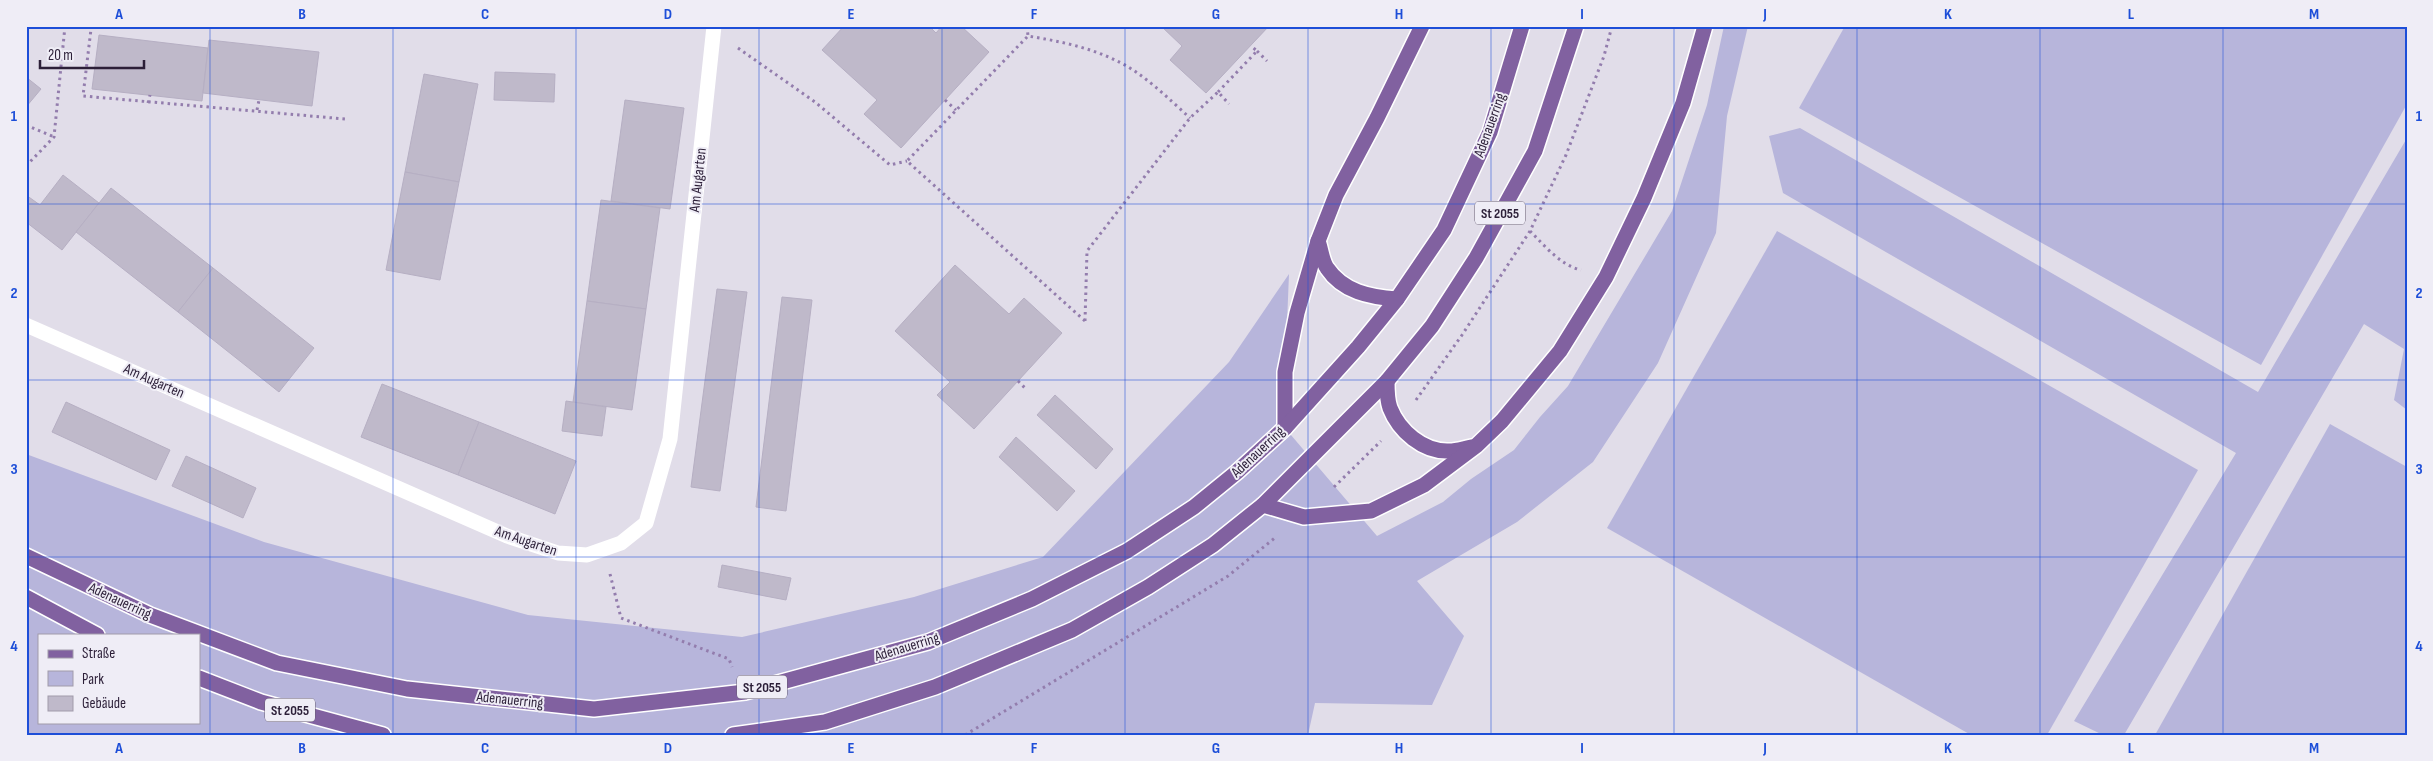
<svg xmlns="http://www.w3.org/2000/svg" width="2433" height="761" font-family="'Sofia Sans Condensed',sans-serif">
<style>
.green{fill:#b7b5db;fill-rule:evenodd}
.building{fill:#bfb9ca;stroke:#b6afc3}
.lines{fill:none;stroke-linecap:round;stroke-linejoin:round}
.major-casing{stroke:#fff;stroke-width:18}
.path{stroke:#937dad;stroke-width:3;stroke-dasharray:2.5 4;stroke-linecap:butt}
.minor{stroke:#fff;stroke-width:15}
.major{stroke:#8161a0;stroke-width:15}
.grid{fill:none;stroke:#1d4ed8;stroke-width:1;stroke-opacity:0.55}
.labels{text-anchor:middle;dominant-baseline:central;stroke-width:4;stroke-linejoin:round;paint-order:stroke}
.shield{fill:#efedf6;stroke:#665d71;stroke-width:1}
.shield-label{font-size:14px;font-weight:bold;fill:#2c1f38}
.street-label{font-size:15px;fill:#2c1f38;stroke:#efedf6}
.neatline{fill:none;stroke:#1d4ed8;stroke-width:2}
.grid-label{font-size:16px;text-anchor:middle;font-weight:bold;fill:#1d4ed8}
</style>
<rect width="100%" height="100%" fill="#e1dde9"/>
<g class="green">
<path d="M1724,26h24l-21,90 -11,117 -58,130 -65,99 -76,60 -100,59 47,55 -32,69 -117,-2 -7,32h-1282v-281l238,88 264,73 214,22 172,-40 129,-40 186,-195 60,-88 -4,98v56l92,108 66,-34 28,-23 43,-29 26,-33 28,-31 104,-175 35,-106zM39,635h160v87h-160z"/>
<path d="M1845,26h562v78l-146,261 -462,-257z"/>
<path d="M1800,128l458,264 149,-254v272l-13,-10 10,-51 -40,-25 -240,411h-21l-29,-14 162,-268 -453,-260 -14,-57z"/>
<path d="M1777,231l421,239 -151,265h-76l-364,-207z"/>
<path d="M2330,424l77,43v268h-252z"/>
</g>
<g class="building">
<path d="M844,26h85l7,7 6,-7h19l28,26 -88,96 -37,-34 13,-14 -55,-50z"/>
<path d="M1161,26h108l-63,67 -36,-33 12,-14z"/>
<path d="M99,35l109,13 -6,53 -110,-12z"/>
<path d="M209,40l110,12 -7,54 -109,-13z"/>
<path d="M495,72l60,2 -1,28 -60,-2z"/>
<path d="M424,74l54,10 -19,98 -54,-10z"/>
<path d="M26,77l15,12 -15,18z"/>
<path d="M625,100l59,8 -14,101 -59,-8z"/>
<path d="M405,172l54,10 -19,98 -54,-10z"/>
<path d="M63,175l36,28 -37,47 -36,-28v-27l14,10z"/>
<path d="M111,188l102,80 -35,44 -102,-80z"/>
<path d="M601,200l59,8 -14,101 -59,-8z"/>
<path d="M955,265l54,49 15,-16 38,35 -88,96 -37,-34 13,-13 -55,-51z"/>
<path d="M213,268l101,80 -35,44 -101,-80z"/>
<path d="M717,289l30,3 -27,199 -29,-4z"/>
<path d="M782,297l30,3 -26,211 -30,-4z"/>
<path d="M587,301l59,8 -14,101 -59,-8z"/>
<path d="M382,384l97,38 -21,53 -97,-38z"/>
<path d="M1055,395l58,54 -17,20 -59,-54z"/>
<path d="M566,401l40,6 -4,29 -40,-5z"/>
<path d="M66,402l104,48 -14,30 -104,-48z"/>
<path d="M479,422l97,39 -21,53 -97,-39z"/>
<path d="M1016,437l59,54 -18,20 -58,-54z"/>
<path d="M186,456l70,32 -13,30 -71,-32z"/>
<path d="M722,565l69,13 -5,22 -68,-13z"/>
</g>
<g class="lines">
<defs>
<g id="major">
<path d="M1318,241c3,8 4,20 9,27 16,24 43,29 70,31"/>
<path d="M1387,381c0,8 0,19 3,27 9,23 33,44 59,43 8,0 16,-3 23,-4"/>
<path d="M1285,428v-56l12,-59 21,-72 18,-46 41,-77 45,-92"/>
<path d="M1263,505l41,12 67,-6 53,-26 52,-39 26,-25 58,-70 46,-74 38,-79 39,-95 22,-77"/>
<path d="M26,556l124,59 127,48 130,26 187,20 151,-17 183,-50 104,-43 95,-48 67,-44 43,-35 48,-44 73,-81 39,-48 47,-69 46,-98 32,-106"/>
<path d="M26,597l71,38"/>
<path d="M199,678l62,24 122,33"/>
<path d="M733,735l92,-13 110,-35 137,-57 76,-43 65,-42 50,-40 124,-124 45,-55 44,-68 59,-107 41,-125"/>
</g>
</defs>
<use href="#major" class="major-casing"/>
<g class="path">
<path d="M89,26l2,3 -8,67 262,23"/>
<path d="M1027,26l1,10"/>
<path d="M738,48l77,54 75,63 17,-4"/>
<path d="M1257,51l10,10"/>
<path d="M1218,92l39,-41 -6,-5"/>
<path d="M945,100l11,10"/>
<path d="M148,103l2,-8"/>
<path d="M257,110l2,-10"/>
<path d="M26,125l28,12"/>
<path d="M26,166l28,-29 11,-111"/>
<path d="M1530,231c15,15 30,34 51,39"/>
<path d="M1085,321l-178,-160 121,-125c30,5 61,11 89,25 26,12 52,38 73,57"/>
<path d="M1085,321l2,-70 103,-133 28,-26 11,12"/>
<path d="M1018,381l9,9"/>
<path d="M1416,400l46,-65 68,-104 36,-76 38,-99 8,-30"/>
<path d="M1334,487l47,-46"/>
<path d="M610,574l11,44 108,41 3,8"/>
<path d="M965,735l263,-159 48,-39"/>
</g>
<path class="minor" d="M26,325l481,211 51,17 29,2 34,-12 25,-20 24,-84 44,-413"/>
<use href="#major" class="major"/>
</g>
<path class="grid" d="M210,26v709M393,26v709M576,26v709M759,26v709M942,26v709M1125,26v709M1308,26v709M1491,26v709M1674,26v709M1857,26v709M2040,26v709M2223,26v709M26,204h2381M26,380h2381M26,557h2381"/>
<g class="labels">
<g class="shield">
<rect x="1475" y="201.5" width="50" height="23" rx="4"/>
<rect x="737" y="675.5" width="50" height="23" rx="4"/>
<rect x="265" y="698.5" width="50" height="23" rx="4"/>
</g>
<g class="shield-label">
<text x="1500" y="213">St 2055</text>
<text x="762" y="687">St 2055</text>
<text x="290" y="710">St 2055</text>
</g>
<g class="street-label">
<text transform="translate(1490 125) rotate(-70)">Adenauerring</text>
<text transform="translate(698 180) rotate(-84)">Am Augarten</text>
<text transform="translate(154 381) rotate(24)">Am Augarten</text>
<text transform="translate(1258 452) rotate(-43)">Adenauerring</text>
<text transform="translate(526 541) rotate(19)">Am Augarten</text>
<text transform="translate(120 601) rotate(25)">Adenauerring</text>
<text transform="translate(907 647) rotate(-17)">Adenauerring</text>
<text transform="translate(510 700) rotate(6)">Adenauerring</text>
</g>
</g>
<rect width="2433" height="761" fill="none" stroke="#efedf6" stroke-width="55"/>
<rect x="38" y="634" width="162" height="90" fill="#efedf6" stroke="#a19baa"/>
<rect x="48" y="650" width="25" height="8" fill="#8161a0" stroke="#a19baa"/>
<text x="82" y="658" font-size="15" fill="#2c1f38">Straße</text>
<rect x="48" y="671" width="25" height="15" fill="#b7b5db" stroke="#a19baa"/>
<text x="82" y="684" font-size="15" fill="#2c1f38">Park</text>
<rect x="48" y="696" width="25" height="15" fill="#bfb9ca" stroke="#a19baa"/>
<text x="82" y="708" font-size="15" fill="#2c1f38">Gebäude</text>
<path d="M40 60v8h104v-8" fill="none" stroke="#2c1f38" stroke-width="2.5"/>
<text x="48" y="60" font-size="15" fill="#2c1f38" stroke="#efedf6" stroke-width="4" paint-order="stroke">20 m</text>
<rect x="28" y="28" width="2378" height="706" class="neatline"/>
<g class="grid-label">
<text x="119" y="19">A</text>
<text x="302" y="19">B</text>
<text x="485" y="19">C</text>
<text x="668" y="19">D</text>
<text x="851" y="19">E</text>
<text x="1034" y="19">F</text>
<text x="1216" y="19">G</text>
<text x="1399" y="19">H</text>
<text x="1582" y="19">I</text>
<text x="1765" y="19">J</text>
<text x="1948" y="19">K</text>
<text x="2131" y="19">L</text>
<text x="2314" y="19">M</text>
<text x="14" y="121">1</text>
<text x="2419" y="121">1</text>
<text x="14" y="298">2</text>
<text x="2419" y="298">2</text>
<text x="14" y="474">3</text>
<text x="2419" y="474">3</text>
<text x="14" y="651">4</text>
<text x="2419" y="651">4</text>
<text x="119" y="753">A</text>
<text x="302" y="753">B</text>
<text x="485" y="753">C</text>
<text x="668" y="753">D</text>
<text x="851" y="753">E</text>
<text x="1034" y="753">F</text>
<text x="1216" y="753">G</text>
<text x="1399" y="753">H</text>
<text x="1582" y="753">I</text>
<text x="1765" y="753">J</text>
<text x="1948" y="753">K</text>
<text x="2131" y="753">L</text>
<text x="2314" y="753">M</text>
</g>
</svg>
